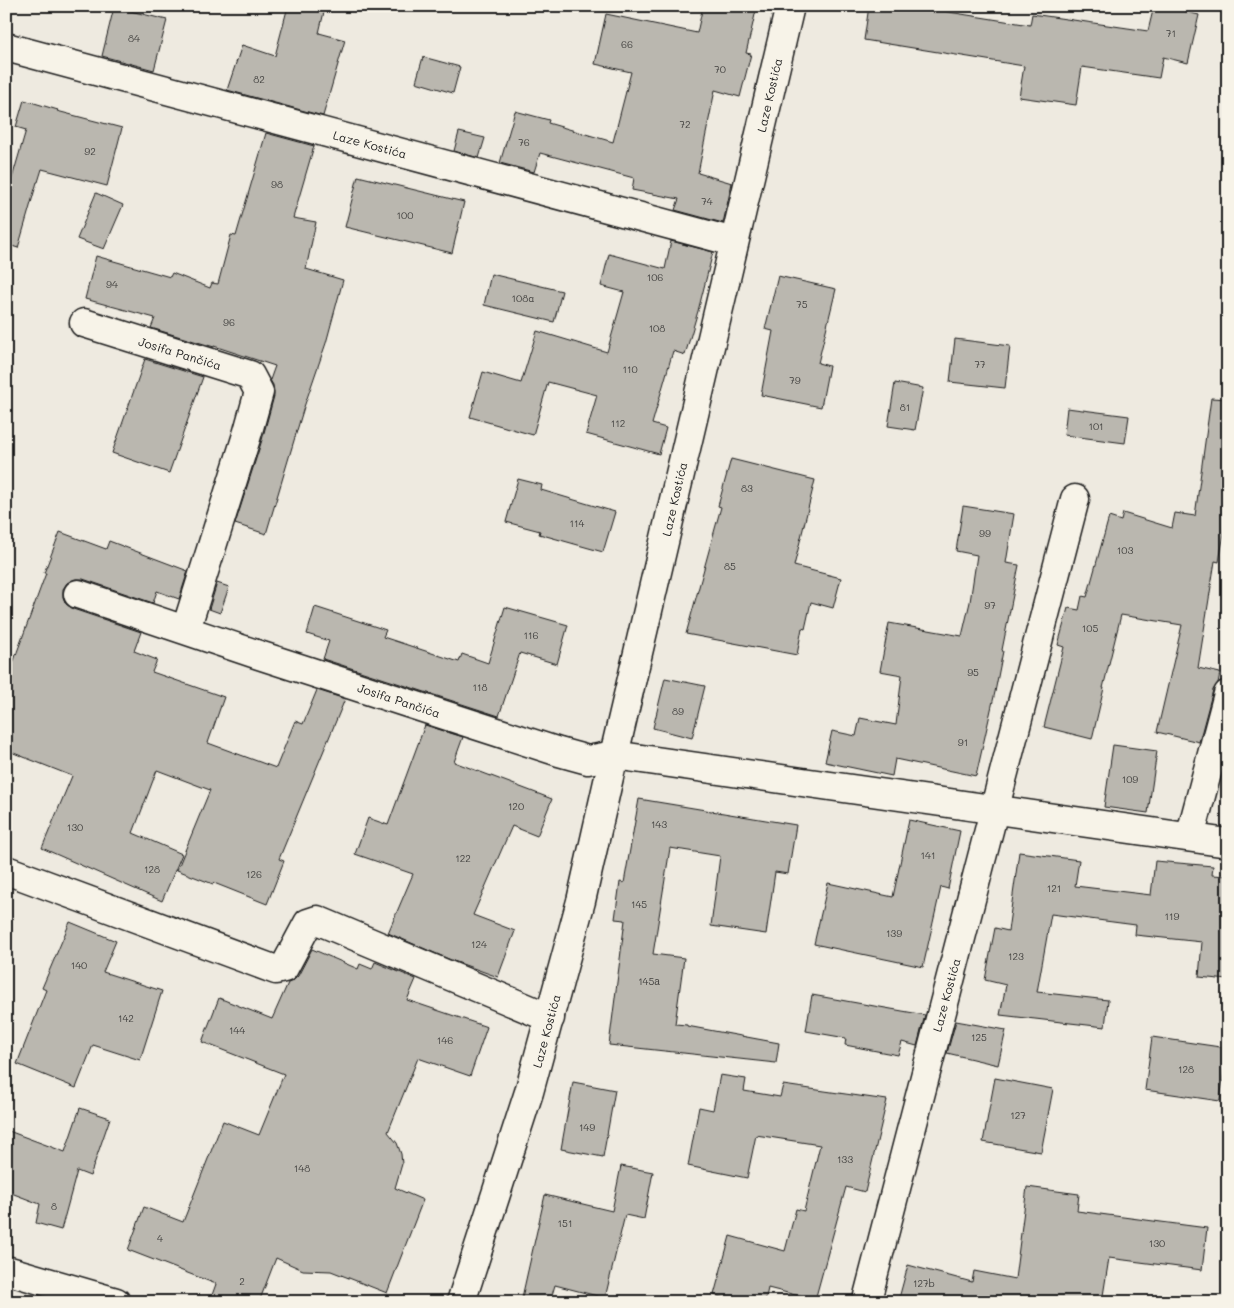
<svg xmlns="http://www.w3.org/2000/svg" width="1234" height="1308" font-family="Mali,sans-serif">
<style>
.building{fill:#bab7af;stroke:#1c1c1c}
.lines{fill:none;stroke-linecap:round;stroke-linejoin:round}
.street-casing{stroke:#1c1c1c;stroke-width:31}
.street{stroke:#f7f3e8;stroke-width:28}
.labels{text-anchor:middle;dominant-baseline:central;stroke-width:4;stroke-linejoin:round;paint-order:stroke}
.number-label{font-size:10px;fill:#444341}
.street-label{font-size:12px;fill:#1c1c1c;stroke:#f7f3e8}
</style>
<rect width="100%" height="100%" fill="#eeeae0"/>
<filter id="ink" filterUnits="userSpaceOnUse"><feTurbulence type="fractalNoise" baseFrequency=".02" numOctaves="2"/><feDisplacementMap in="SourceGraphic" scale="10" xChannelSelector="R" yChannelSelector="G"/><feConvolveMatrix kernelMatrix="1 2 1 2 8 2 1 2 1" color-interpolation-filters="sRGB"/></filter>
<g filter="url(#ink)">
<g class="building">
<path d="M288,6h14l22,6 -5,21 26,7 -22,76 -96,-26 15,-45 33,11z"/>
<path d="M703,6h54l-11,47 5,1 -11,43 -25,-7 -17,83 34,10 -9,40 -48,-13 4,-11 -47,-9 2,-12 -94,-25 -6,19 -34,-9 15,-52 34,9 -1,3 65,19 18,-70 -36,-8 11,-50 91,19z"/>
<path d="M869,6h42l119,19 2,-11 116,17 6,-25h9l36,9 -11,48 -25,-6 -4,21 -77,-11 -6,38 -57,-8 5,-31 -160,-26z"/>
<path d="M114,7l53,13 -13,50 -52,-14z"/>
<path d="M423,57l37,10 -7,26 -37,-11z"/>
<path d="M24,100l34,10 -1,1 65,17 -15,58 -65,-17 -4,13h-1l-19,66 -12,-4v-45l20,-69 -10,-3z"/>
<path d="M459,132l26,6 -6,20 -25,-7z"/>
<path d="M266,133l48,13 -21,72 23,4 -10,47 37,11 -17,63 -22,64 -38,127 -31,-10 27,-84 12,-44 -1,-11 -3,-5 5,-14 -61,-20v1l-63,-19 4,-10 -70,-19 11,-43 74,21 2,-4 38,15 2,-5 6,1 13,-49 5,1z"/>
<path d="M358,176l106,26 -12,51 -107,-26z"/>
<path d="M96,193l27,12 -19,44 -27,-10z"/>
<path d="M671,241l42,11 -15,59 -13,44 -12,-4 -21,73 14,4 -7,26 -73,-20 11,-39 -49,-13 -15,53 -63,-18 13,-45 38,11 16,-52 70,21 17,-60 -23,-6 8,-32 56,15z"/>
<path d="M491,274l71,17 -8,31 -70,-17z"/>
<path d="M778,276l58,13 -18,74 11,3 -8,41 -60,-12 12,-64 -8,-2z"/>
<path d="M955,339l55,7 -5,42 -55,-6z"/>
<path d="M145,359l58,18 -34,96 -57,-20z"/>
<path d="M895,383l28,5 -8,42 -27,-4z"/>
<path d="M1211,398l17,1v111l-9,52 -4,-1 -17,107 22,5 -2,10 -5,7 -14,52 -42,-10 25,-107 -61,-10 -18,73h1l-12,51 -48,-12 20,-80 -6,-2 10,-37 11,2 3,-14 5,1 22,-80 12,4 2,-8 49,15 3,-15 20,3z"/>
<path d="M1067,408l62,8 -4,27 -61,-8z"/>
<path d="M731,459l84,21 -21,86 47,12 -8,30 -22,-6 -6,27 -3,-1 -5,27 -111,-21 35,-127 -3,-1z"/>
<path d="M518,479l24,6 -1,5 74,22 -12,40 -64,-18 1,-3 -34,-9z"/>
<path d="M963,506l51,8 -8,49 13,2 -17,85 1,1 -8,41 -19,84 -81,-17 -3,17 -67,-14 7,-31 24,5 4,-18 36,7 6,-50 -22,-4 9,-48 73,13 8,-34 7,-47 -21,-4z"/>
<path d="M60,532l46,17 3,-8 79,30 -9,28 -22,-8 -4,12 -70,-24h-8l-8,4 -4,6v8l3,7 7,5 68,23 -7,19 23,9 -5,12 72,25 -16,46 68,25 19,-47 8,3 14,-34 28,9 -66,160 5,2 -17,43 -53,-21 -1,1 -36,-14 33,-80 -53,-20 -24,63 49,21 -20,47 -120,-53 30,-72 -66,-26v-89l7,2 33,-90h-2z"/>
<path d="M217,583l12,4 -9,26 -11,-4z"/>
<path d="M315,607l71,23 -3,7 76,25 3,-8 26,9 17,-56 63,18 -11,39 -37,-11 -21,63 -176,-57 6,-18 -22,-7z"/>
<path d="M665,678l40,8 -13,52 -39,-10z"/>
<path d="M425,725l38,12 -9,25 98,37 -15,37 -25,-10 -39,89 42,16 -17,46 -47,-17 -63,-27 25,-59 -58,-20 13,-36 20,7z"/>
<path d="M1113,745l44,6 -9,62 -44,-6z"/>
<path d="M639,799l157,26 -8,49 -13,-2 -9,62 -55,-8 9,-70 -50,-8 -17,106 31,4 -9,66 12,1v1l92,17 -3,20 -167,-18 16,-125 -10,-1 5,-37 4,1z"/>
<path d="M909,820l51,11 -12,58 -7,-2 -18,80 -109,-23 14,-61 65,14z"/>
<path d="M1019,852l60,8 -4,26 76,9 4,-34 58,5 -1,9 16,1v104l-29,-3 3,-35 -67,-7 1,-10 -85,-11 -14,78 71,8 -3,27 -105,-12 6,-30 -21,-5 10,-52 13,3z"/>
<path d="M70,922l46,19 -13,31 59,19 -22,69 -47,-15 -17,43 -59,-24 29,-74 -4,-2z"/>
<path d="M312,949l46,20 2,-5 12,5 3,-7 41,17 -9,21 80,27 -17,49 -52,-18 -30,74 9,11 4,11 1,10 -7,24 28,12 -36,93 -56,-22 -28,-1 -27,-12 -17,44h-29l-18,-7 4,-11 -88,-34 16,-43 39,15 40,-101 36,14 25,-61 -82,-32 17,-44 53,21 16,-36 5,-2 5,-5z"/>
<path d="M812,995l113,20 -8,31 -15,-4 -4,13 -53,-10 1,-7 -40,-7z"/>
<path d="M956,1021l50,9 -8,35 -51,-12z"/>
<path d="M1152,1037l75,11 -7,53 -75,-11z"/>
<path d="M720,1075l26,4 -2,12 36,6 3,-12 104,15 -22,92 -19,-5 -31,113 -47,-12 -3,14h-26l-25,-7 16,-59 55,15 11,-42 8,2 16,-66 -64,-10 -9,43 -59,-12 11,-59 14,3z"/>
<path d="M995,1078l58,11 -12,63 -58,-10z"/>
<path d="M573,1082l42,8 -12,67 -42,-8z"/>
<path d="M80,1108l30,10 -20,58 -13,-5 -16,59 -25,-7 4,-19 -34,-13v-61l59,22z"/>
<path d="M621,1166l32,6 -9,47 -19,-4 -20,83 -50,-13 -5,17h-29l24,-107 67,16z"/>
<path d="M1027,1187l52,7 -2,17 130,17 -5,42 -93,-12 -7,44h-204l10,-37 64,17 2,-11 41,8z"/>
</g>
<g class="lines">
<defs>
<g id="street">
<path d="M6,47l728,195"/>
<path d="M84,323l166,52 9,17 -12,43 -61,194"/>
<path d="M78,594l181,61 300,97 29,8 26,-5 614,88"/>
<path d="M1190,837l38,-143"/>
<path d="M6,870l270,100 8,-2 24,-45 9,-3 233,98"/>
<path d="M6,1270l110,32"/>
<path d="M868,1296l207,-797"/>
<path d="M461,1302l68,-210 52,-191 33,-146 176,-749"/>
</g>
</defs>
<use href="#street" class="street-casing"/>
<use href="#street" class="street"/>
</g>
</g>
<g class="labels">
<g class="number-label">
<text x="1171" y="33">71</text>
<text x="134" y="38">84</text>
<text x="627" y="44">66</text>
<text x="720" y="69">70</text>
<text x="259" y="79">82</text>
<text x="685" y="124">72</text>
<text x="524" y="142">76</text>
<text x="90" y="151">92</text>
<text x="277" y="184">98</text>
<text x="707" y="201">74</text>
<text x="405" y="215">100</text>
<text x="655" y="277">106</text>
<text x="112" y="284">94</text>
<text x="523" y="298">108a</text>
<text x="802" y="304">75</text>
<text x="229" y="322">96</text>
<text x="657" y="328">108</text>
<text x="980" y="364">77</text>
<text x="630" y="369">110</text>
<text x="795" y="380">79</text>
<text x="905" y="407">81</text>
<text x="618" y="423">112</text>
<text x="1096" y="426">101</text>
<text x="747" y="488">83</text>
<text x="577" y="523">114</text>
<text x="985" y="533">99</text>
<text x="1125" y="550">103</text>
<text x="730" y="566">85</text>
<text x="990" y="605">97</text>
<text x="1090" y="628">105</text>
<text x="531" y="635">116</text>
<text x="973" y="672">95</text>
<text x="480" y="687">118</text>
<text x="678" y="711">89</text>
<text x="963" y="742">91</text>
<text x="1130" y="779">109</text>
<text x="516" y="806">120</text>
<text x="659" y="824">143</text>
<text x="75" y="827">130</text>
<text x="928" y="855">141</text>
<text x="463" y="858">122</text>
<text x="152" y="869">128</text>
<text x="254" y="874">126</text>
<text x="1054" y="888">121</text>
<text x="639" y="904">145</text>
<text x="1172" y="916">119</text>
<text x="894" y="933">139</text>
<text x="479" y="944">124</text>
<text x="1016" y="956">123</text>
<text x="79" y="965">140</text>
<text x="649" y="981">145а</text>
<text x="126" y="1018">142</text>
<text x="237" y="1030">144</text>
<text x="979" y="1037">125</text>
<text x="445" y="1040">146</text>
<text x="1186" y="1069">128</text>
<text x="1018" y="1115">127</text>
<text x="587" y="1127">149</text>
<text x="845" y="1159">133</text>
<text x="302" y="1168">148</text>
<text x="54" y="1206">8</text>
<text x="565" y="1223">151</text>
<text x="160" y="1238">4</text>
<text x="1157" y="1243">130</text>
<text x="242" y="1281">2</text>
<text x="924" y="1283">127b</text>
</g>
<g class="street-label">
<text transform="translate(769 95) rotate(-77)">Laze Kostića</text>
<text transform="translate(370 144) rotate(15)">Laze Kostića</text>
<text transform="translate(180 353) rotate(17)">Josifa Pančića</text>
<text transform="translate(674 499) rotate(-77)">Laze Kostića</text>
<text transform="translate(399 700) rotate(18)">Josifa Pančića</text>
<text transform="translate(946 995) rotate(-75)">Laze Kostića</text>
<text transform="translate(546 1031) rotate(-75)">Laze Kostića</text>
</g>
</g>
<rect width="1234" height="1308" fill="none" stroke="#f7f3e8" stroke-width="25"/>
<rect x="12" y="12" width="1209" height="1283" fill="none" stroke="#1c1c1c" stroke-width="2" filter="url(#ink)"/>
</svg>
